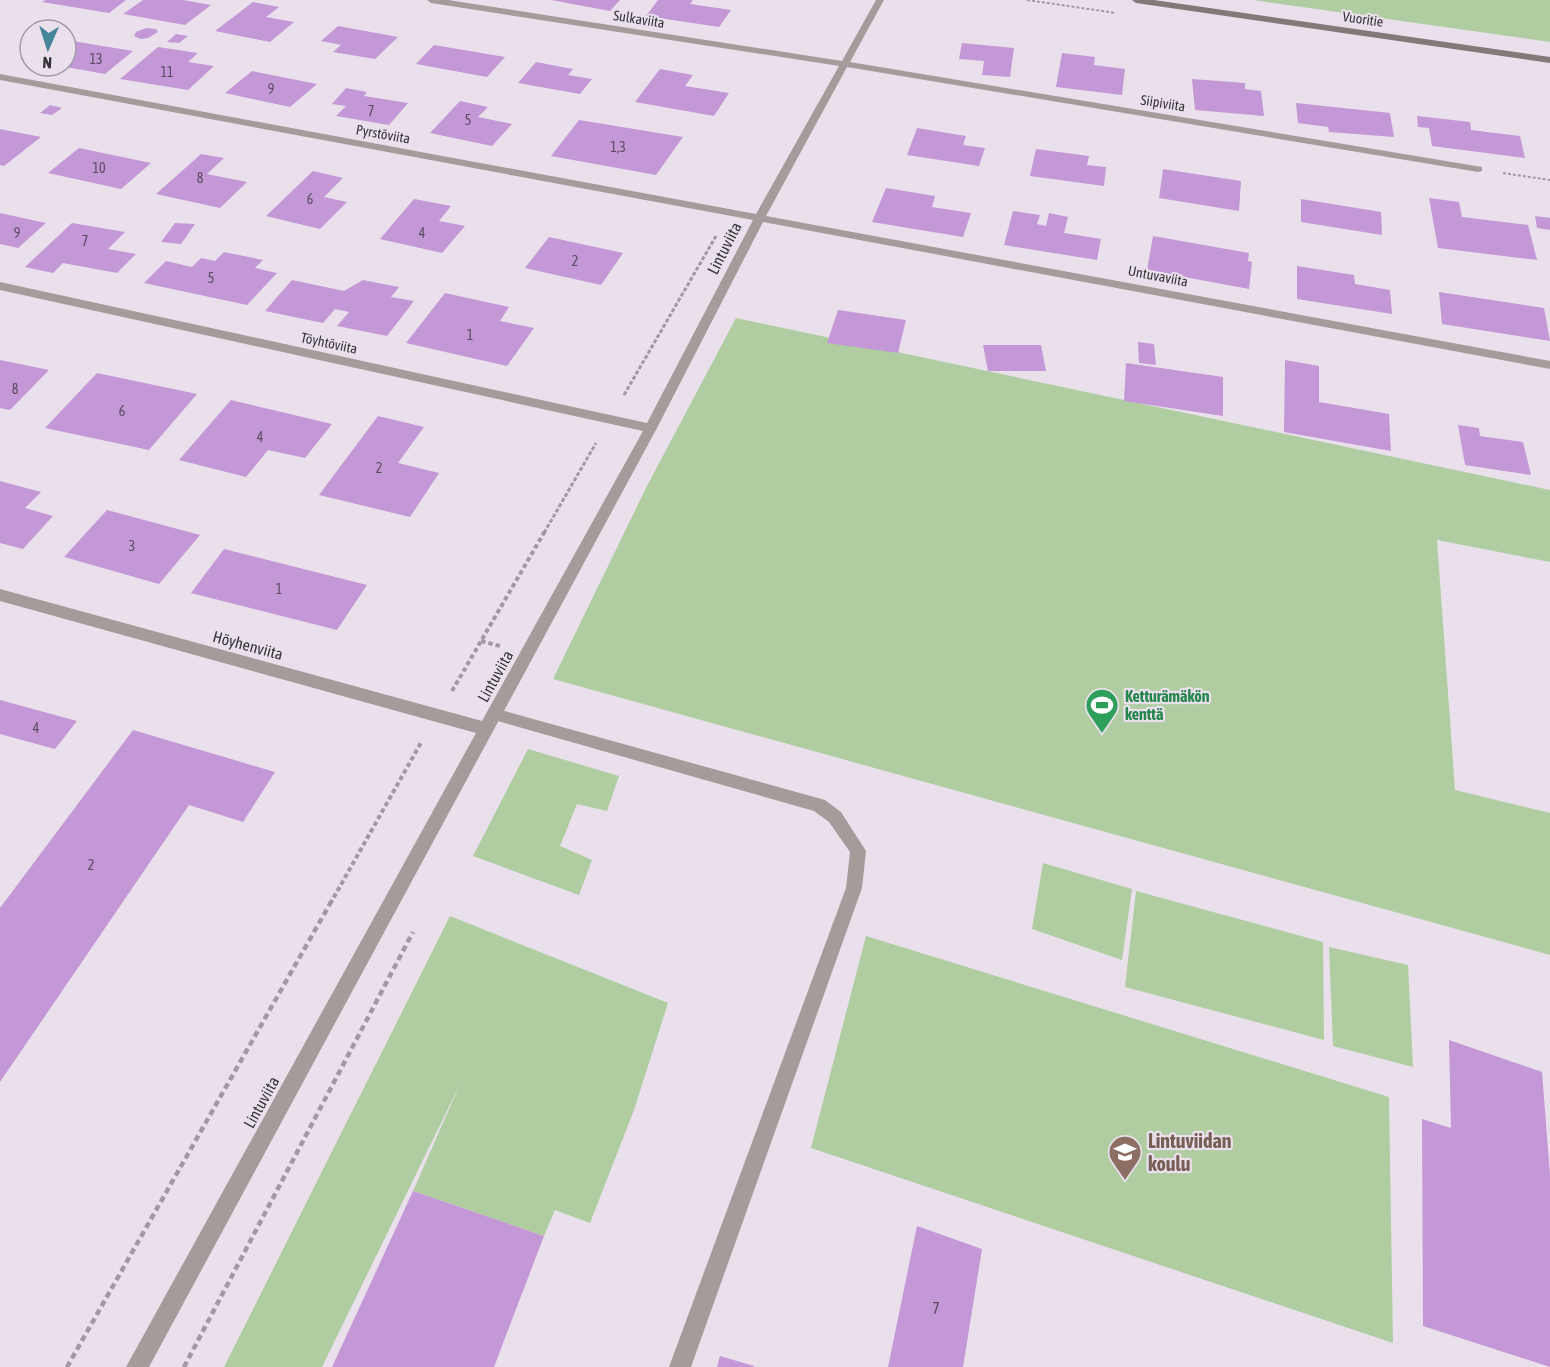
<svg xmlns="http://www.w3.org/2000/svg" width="1550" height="1367" font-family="'Asap Condensed',sans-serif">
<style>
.green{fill:#afcda1}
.building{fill:#c497d6}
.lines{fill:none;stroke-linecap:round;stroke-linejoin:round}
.path-far3{stroke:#a099a2;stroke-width:2;stroke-dasharray:3 2;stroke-linecap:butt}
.path-far2{stroke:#a099a2;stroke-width:3;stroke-dasharray:4 2;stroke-linecap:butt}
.path-far1{stroke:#a099a2;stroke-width:4;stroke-dasharray:4.5 3;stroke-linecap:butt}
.path{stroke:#a099a2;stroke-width:4.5;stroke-dasharray:6 4;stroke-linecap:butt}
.lane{fill:#a39c9b;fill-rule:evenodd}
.street{fill:#a39c9b;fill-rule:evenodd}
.secondary{fill:#847979;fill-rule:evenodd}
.labels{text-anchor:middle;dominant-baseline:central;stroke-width:4.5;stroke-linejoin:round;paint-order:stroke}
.far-street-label{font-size:14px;fill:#373338;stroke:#e9e0ec}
.number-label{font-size:14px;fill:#5a4c60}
.street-label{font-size:16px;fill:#373338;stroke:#e9e0ec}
.leisure-label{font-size:16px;font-weight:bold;fill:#27864d;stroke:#e9e0ec;text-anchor:start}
.near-number-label{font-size:16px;fill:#5a4c60}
.near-education-label{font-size:20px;font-weight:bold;fill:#785e54;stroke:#e9e0ec;text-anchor:start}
</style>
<rect width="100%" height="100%" fill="#e9e0ec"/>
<g class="green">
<path d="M1253,0h297v42z"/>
<path d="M736,318l814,172v72l-113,-22 18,250 95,23v142l-997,-276 94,-193z"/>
<path d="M528,749l91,27 -12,35 -30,-7 -17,42 32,14 -13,35 -106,-39z"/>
<path d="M1043,863l89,26 -10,71 -90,-31z"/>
<path d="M1136,891l187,51 1,98 -199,-53z"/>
<path d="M450,916l218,87 -34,107 -44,113 -35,-13 -11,26 -131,-45 48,-109 -139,285h-98z"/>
<path d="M866,936l523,161 4,246 -582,-195z"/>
<path d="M1329,947l79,18 5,102 -80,-21z"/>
</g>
<g class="building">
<path d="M45,0h81l-17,13 -67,-11z"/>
<path d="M143,0h40l28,5 -26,20 -62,-11z"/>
<path d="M551,0h69l-10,11z"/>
<path d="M658,0h35l-3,4 41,6 -12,17 -73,-11z"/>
<path d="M253,2l26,5 -13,10 28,5 -24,20 -55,-11z"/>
<path d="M338,26l60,11 -23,22 -42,-7 8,-7 -20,-4z"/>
<path d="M146,28l10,1 2,3 -10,6 -7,1 -7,-3 2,-4z"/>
<path d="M176,34l12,2 -9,7 -12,-1z"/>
<path d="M66,40l67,11 -28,23 -39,-7v-5l7,-6 -7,-1z"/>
<path d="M962,43l52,5 -4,29 -28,-2 2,-14 -25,-2z"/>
<path d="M434,45l71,12 -18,20 -71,-13z"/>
<path d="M158,47l40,6 -10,9 26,4 -26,24 -68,-11z"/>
<path d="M1062,53l33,4 -1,8 31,4 -3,26 -66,-8z"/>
<path d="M536,62l37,7 -5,6 24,4 -12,15 -62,-11z"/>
<path d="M660,69l33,6 -8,11 44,7 -15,23 -79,-14z"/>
<path d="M252,71l65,13 -27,23 -65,-14z"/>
<path d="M1192,79l53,4v6l16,2 3,25 -69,-6z"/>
<path d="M346,88l21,4 -3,4 44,7 -19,22 -53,-9 10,-10 -14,-2z"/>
<path d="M460,101l28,6 -10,10 34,7 -20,22 -62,-13z"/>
<path d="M1296,103l94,10 4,24 -65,-5 -1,-5 -30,-4z"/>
<path d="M50,105l12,3 -10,7 -12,-2z"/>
<path d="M1417,116l53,6 1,8 49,6 5,22 -93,-12 -3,-18 -11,-1z"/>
<path d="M579,120l104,17 -27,38 -105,-19z"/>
<path d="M917,128l49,8 -3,9 22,3 -6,18 -72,-11z"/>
<path d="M0,129l41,8 -37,29 -4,-1z"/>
<path d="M79,148l72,15 -30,26 -73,-16z"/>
<path d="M1036,149l53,7 -2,9 19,2 -2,19 -74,-10z"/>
<path d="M201,154l23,4 -17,16 40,8 -27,26 -64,-14z"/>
<path d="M1163,169l78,12 -2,30 -80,-13z"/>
<path d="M313,171l30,7 -19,19 23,5 -27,27 -54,-13z"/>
<path d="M886,188l49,8 -3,11 39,6 -8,24 -91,-15z"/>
<path d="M1429,198l30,4 3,15 66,8 9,35 -99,-12z"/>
<path d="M414,199l37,7 -12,15 26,5 -23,27 -62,-14z"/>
<path d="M1301,199l80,13 1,23 -81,-13z"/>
<path d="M1013,211l27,4 -3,9 9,2 3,-13 19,4 -4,16 37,6 -4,21 -93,-15z"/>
<path d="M0,213l46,10 -28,25 -18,-4z"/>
<path d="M1535,216l15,2v12l-13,-2z"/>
<path d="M72,223l53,9 -17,17 28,5 -19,19 -54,-10 -10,10 -28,-6z"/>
<path d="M175,223l20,1 -14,20 -20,-2z"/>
<path d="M1153,236l96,17 -1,8 4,1 -3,27 -102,-19z"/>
<path d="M549,237l74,16 -22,32 -76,-17z"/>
<path d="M224,252l39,8 -8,8 22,5 -30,32 -103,-22 22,-22 26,6 9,-9 14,3z"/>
<path d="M1297,266l57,9 1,9 35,6 2,24 -95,-15z"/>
<path d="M292,280l52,11 19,-11 36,7 -8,10 23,4 -27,35 -50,-10 12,-14 -14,-3 -12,14 -58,-12z"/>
<path d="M1439,292l105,16 6,33 -108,-17z"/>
<path d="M445,293l64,14 -9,14 34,7 -27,38 -101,-23z"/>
<path d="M838,310l68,10 -8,33 -71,-10z"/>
<path d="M1138,342l16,2 2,21 -17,-2z"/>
<path d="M983,345h58l5,26h-58z"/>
<path d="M0,360l49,10 -39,40 -10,-2z"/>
<path d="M1285,360l34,6v36l70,12 2,37 -107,-19z"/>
<path d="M1126,363l97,14v39l-99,-15z"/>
<path d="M97,373l100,21 -48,56 -104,-22z"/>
<path d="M231,400l101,24 -27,34 -37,-8 -22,27 -67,-17z"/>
<path d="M378,416l46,11 -26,36 41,10 -29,44 -91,-22z"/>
<path d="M1458,425l21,3 1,8 43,6 8,33 -66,-10z"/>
<path d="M0,481l41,11 -16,16 28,8 -30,33 -23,-6z"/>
<path d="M107,510l93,25 -41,49 -95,-27z"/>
<path d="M224,549l143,36 -30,45 -146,-37z"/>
<path d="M0,700l77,21 -22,28 -55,-15z"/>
<path d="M133,730l142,42 -32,50 -54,-17 -189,277v-174z"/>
<path d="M1449,1040l93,32 8,103v192l-127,-41 -1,-207 29,9z"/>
<path d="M413,1191l131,45 -50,131h-162z"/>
<path d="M917,1226l65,23 -19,118h-75z"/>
<path d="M720,1356l34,10v1h-37z"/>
</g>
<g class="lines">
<g class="path-far3">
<path d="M1027,0l89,13"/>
<path d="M1503,173l47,7"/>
</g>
<g class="path-far2">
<path d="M624,395l92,-159"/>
<path d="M544,533l52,-90"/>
</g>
<g class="path-far1">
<path d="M481,641l19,5"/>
<path d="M452,691l93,-160"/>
<path d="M330,904l92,-163"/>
</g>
<g class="path">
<path d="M67,1367l264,-465"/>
<path d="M184,1367l229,-435"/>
</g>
<path class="lane" d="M494,708l331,92 16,12 25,39 -4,37 -171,479h-22l177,-479 4,-36 -21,-30 -15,-11 -320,-91 -5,-1 -3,-5 3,-5z"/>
<path class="street" d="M427,0h21l394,61 34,-61h8l-34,62 632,105v4l-4,1 -631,-105 -81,149 784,145v8l-787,-147 -106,206 -508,939h-23l350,-634 -476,-132v-12l482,132 161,-290 -643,-141v-8l647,141 106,-203 -753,-140v-6l756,140 83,-148 -408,-63z"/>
<path class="secondary" d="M1132,0h22l396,57v6l-414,-60z"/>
</g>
<defs>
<symbol id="stadium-pin" viewBox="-11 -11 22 30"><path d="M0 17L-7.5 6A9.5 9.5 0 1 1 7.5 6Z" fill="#2e9e5b" stroke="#e9e0ec"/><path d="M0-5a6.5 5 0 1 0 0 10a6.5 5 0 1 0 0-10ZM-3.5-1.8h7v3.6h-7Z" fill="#fff"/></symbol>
<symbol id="school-pin" viewBox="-11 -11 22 30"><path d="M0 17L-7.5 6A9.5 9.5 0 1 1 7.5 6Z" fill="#8d6e63" stroke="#e9e0ec"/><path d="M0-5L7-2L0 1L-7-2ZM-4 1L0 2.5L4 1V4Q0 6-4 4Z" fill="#fff"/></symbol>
</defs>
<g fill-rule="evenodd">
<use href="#stadium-pin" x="1083" y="686" width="38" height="52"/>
<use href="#school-pin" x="1106" y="1133" width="38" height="52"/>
</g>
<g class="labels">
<g class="far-street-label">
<text transform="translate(639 19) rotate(9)">Sulkaviita</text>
<text transform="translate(1363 19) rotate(8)">Vuoritie</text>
<text transform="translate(1163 103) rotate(9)">Siipiviita</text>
<text transform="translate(383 134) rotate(10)">Pyrstöviita</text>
<text transform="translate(1158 276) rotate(11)">Untuvaviita</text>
<text transform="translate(329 343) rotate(12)">Töyhtöviita</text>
</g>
<g class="number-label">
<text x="96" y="59">13</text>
<text x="167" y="72">11</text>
<text x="271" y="89">9</text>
<text x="371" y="111">7</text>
<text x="468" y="120">5</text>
<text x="618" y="147">1,3</text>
<text x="99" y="168">10</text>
<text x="200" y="178">8</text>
<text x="310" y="199">6</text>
<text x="17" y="233">9</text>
<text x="422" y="233">4</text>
<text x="85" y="241">7</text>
<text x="575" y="261">2</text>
<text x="211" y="278">5</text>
<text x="470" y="335">1</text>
<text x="15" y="389">8</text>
<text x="122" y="411">6</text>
<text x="260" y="437">4</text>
<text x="379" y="468">2</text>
<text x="132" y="546">3</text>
<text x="279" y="589">1</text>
<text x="36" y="728">4</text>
<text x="91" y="865">2</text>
</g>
<g class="street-label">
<text transform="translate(724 248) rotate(-63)">Lintuviita</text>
<text transform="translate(248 645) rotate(15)">Höyhenviita</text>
<text transform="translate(495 676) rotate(-61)">Lintuviita</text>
<text transform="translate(261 1102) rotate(-61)">Lintuviita</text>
</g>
<g class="leisure-label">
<text x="1125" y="696">Ketturämäkön<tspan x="1125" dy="18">kenttä</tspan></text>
</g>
<g class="near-number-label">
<text x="936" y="1308">7</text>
</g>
<g class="near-education-label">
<text x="1148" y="1140">Lintuviidan<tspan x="1148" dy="23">koulu</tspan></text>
</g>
</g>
<g transform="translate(48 48) rotate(183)"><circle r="28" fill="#e9e0ec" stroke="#a29ba4" stroke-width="1.5"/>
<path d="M0-4.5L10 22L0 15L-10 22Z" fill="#448598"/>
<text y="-9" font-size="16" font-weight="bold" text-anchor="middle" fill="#373338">N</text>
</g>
</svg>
